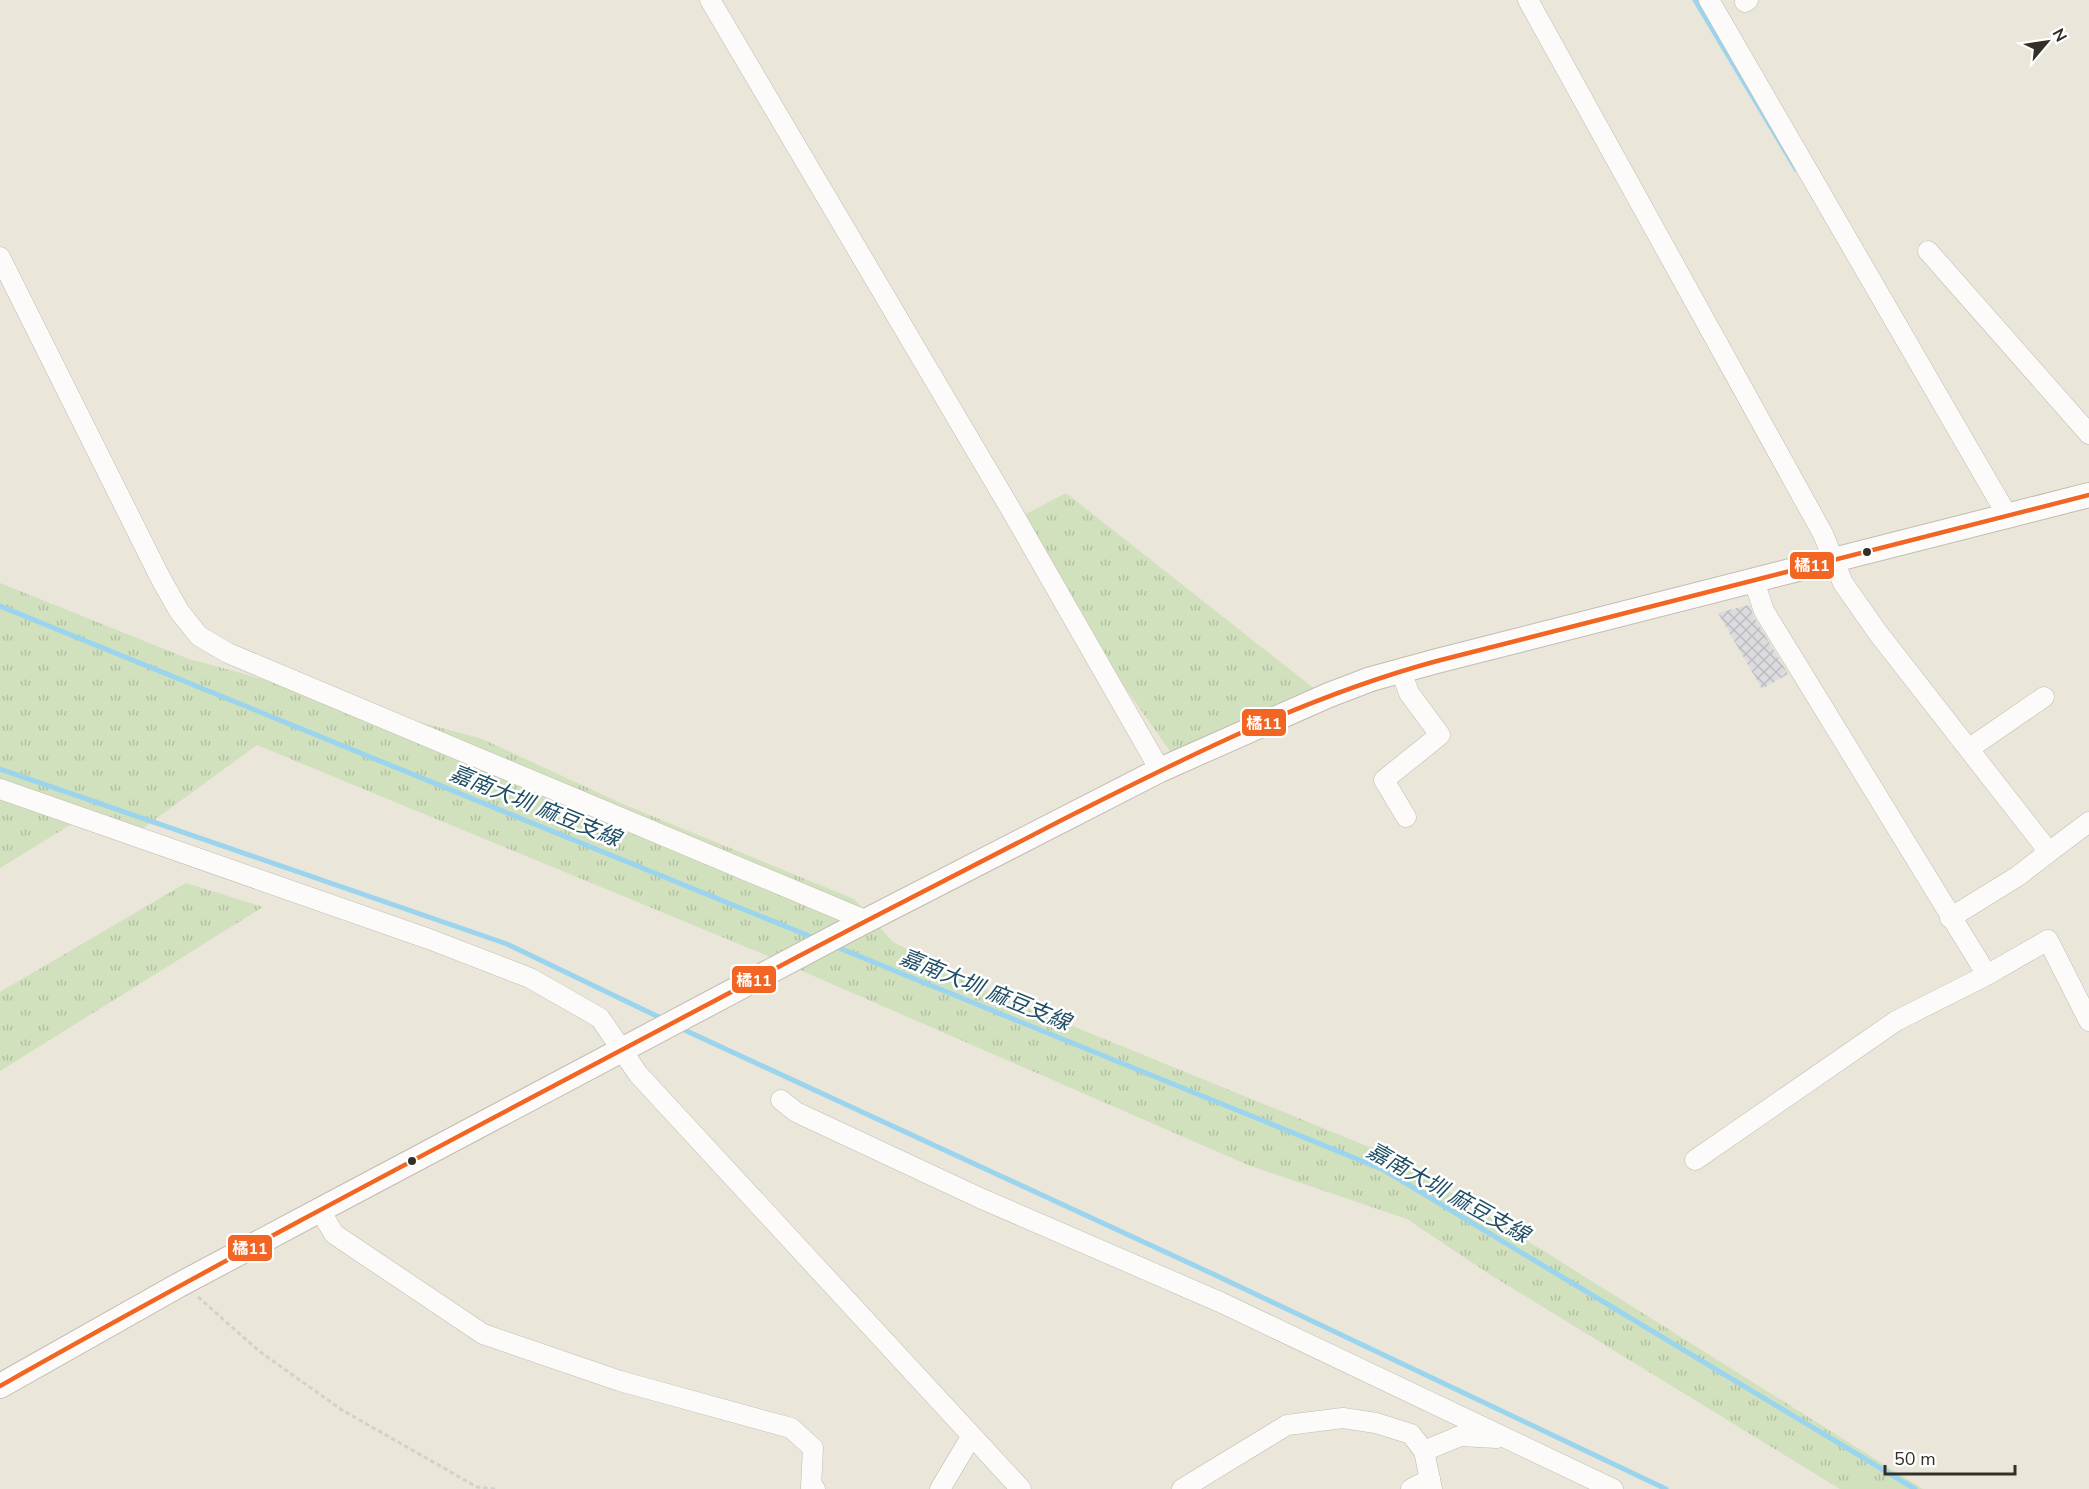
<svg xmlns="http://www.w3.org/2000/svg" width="2089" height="1489" font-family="'Nunito Sans','Noto Sans TC',sans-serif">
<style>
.grass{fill:url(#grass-tufts)}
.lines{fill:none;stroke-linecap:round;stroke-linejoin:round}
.stream{stroke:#9ad4ee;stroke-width:5}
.building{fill:url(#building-cross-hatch)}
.minor-casing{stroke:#c0bcb2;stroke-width:21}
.major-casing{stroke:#c0bcb2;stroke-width:26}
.path{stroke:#d1d1cd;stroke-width:3;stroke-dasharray:4.5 3;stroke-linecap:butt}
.minor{stroke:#fcfbf9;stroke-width:20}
.major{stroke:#fcfbf9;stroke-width:24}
.bus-1-casing{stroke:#fff;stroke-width:9}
.bus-1{stroke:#f26522;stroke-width:4.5}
.bus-dot{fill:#323027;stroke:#fff;stroke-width:2}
.labels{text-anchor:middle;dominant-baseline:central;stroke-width:5;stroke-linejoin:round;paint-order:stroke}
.water-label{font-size:22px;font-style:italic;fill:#1f4f65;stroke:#fff}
.line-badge{stroke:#fff;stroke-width:2}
.badge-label{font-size:16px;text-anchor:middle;font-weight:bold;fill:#fff}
</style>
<defs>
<pattern id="grass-tufts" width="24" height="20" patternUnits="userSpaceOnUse" patternTransform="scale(1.5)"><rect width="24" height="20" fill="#d1e0bd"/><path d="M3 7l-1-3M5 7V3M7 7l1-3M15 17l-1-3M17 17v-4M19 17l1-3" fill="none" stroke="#b4c0a2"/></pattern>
<pattern id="building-cross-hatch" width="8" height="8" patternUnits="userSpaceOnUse" patternTransform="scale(1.5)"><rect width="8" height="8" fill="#dcdce0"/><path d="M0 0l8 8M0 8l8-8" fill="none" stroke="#bdbdc0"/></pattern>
</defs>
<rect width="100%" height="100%" fill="#eae6d9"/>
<g class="grass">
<path d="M1066,493l255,201 -144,67 -168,-238z"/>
<path d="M0,583l189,76 293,80 143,66 229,94 39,43 101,52 380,155 47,25 502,315h-83l-354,-217 -79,-53 -159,-54 -492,-214 -499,-206 -133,97 -44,-23 -80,49z"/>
<path d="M186,883l77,24 -263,164v-79z"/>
</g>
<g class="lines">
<g class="stream">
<path d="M1695,0l101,169"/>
<path d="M0,606l814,332"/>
<path d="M0,769l507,175 158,76"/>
<path d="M834,946l550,224 531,319"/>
<path d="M678,1027l535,247 453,215"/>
</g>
</g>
<path class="building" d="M1749,605l5,12 34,57 -26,15 -44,-76z"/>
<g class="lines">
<defs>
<g id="minor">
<path d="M710,0l300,508 150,262"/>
<path d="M1528,0l295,534 20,49 35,50 171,219 -31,24 -68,42"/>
<path d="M1709,0l298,515"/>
<path d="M1745,2l3,-2"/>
<path d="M1928,251l161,183"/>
<path d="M0,257l161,322 18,32 20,25 29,17 639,268"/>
<path d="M1754,581l10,30 223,364"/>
<path d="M1401,671l8,22 31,42 -56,45 22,37"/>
<path d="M1970,748l74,-51"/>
<path d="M0,789l429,150 101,39 70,40 38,56 383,415"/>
<path d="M2049,852l40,-30"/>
<path d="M781,1100l15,12 184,86 240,104 393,187"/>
<path d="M1695,1160l201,-139 91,-46 61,-35 41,81"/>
<path d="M320,1210l14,24 149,100 137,47 171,47 22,20 -2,39 4,2"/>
<path d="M1424,1451l36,-15 37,2"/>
<path d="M940,1489l31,-52"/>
<path d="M1182,1489l105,-64 56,-7 33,5 35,11 13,17 8,38"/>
<path d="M1411,1489l19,-10"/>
</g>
<path id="major" d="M0,1386l179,-101 141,-75 528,-280 312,-160 169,-75 42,-16 66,-18 652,-166"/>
</defs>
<use href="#minor" class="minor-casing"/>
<use href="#major" class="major-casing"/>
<path class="path" d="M198,1297l61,54 83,59 135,77 18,2"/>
<use href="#minor" class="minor"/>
<use href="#major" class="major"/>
<defs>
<path id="bus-1" d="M0,1386c263,-149 532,-288 799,-430 86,-45 172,-89 259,-134 122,-62 246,-125 379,-161l652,-166"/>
</defs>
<use href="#bus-1" class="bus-1-casing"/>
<use href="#bus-1" class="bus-1"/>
</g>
<g class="bus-dot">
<circle cx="1867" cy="552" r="5"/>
<circle cx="412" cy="1161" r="5"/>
</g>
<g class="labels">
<g class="water-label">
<text transform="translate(535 806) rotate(22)">嘉南大圳 麻豆支線</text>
<text transform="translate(985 990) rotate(22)">嘉南大圳 麻豆支線</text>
<text transform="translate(1448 1193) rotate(29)">嘉南大圳 麻豆支線</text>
</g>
</g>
<g class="line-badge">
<rect x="1789" y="551" width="46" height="29" rx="6" fill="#f26522"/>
<rect x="1241" y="708" width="46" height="29" rx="6" fill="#f26522"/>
<rect x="731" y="965" width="46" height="29" rx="6" fill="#f26522"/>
<rect x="227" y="1234" width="46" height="28" rx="6" fill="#f26522"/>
</g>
<g class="badge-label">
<text x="1812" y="571">橘11</text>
<text x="1264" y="729">橘11</text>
<text x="754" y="986">橘11</text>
<text x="250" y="1254">橘11</text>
</g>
<g transform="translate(2047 42) rotate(61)" stroke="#ffffff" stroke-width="4.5" paint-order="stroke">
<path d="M0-4.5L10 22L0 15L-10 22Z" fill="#323027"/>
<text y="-9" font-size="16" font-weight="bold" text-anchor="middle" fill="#323027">N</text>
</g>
<path d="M1885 1465v9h130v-9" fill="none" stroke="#323027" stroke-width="3"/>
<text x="1894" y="1465" font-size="18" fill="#323027" stroke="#ffffff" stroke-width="4.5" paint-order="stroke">50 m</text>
</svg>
